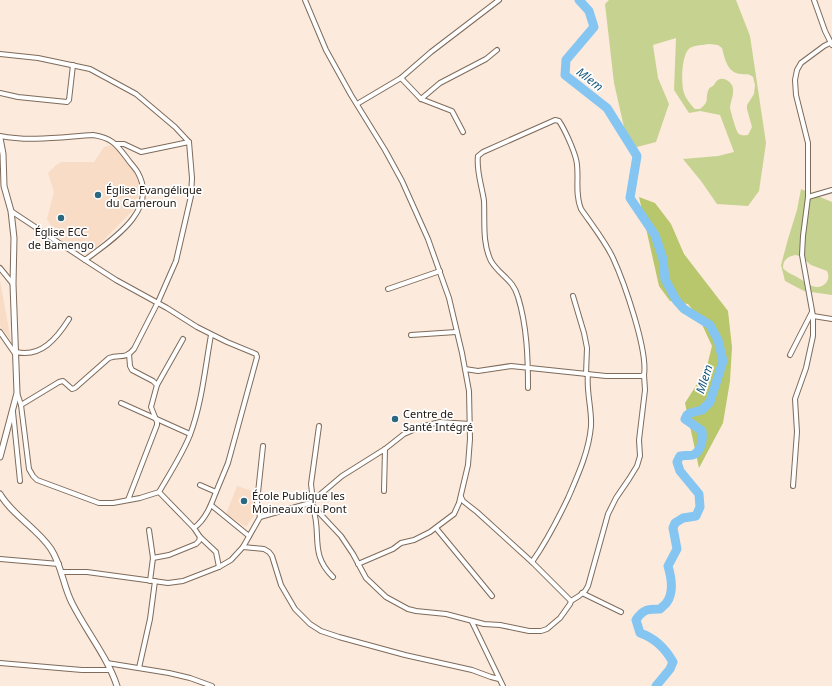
<svg xmlns="http://www.w3.org/2000/svg" width="832" height="686" font-family="'Noto Sans',sans-serif">
<style>
.built{fill:#f9dcc5}
.green{fill:#c6d290;fill-rule:evenodd}
.forest{fill:#b8c66c}
.lines{fill:none;stroke-linecap:round;stroke-linejoin:round}
.river{stroke:#84c5f2;stroke-width:9}
.minor-casing{stroke:#7e6b5b;stroke-width:6}
.tertiary-casing{stroke:#7e6b5b;stroke-width:7}
.minor{stroke:#fff;stroke-width:4}
.tertiary{stroke:#fff;stroke-width:5}
.poi-dot{fill:#2c6880;stroke:#fff;stroke-width:1.5}
.labels{text-anchor:middle;dominant-baseline:central;stroke-width:3.5;stroke-linejoin:round;paint-order:stroke}
.poi-label{font-size:11px;fill:#1d150f;stroke:#fff;text-anchor:start}
.water-label{font-size:12px;font-style:italic;fill:#18587d;stroke:#fff}
</style>
<rect width="100%" height="100%" fill="#fceadc"/>
<g class="built">
<path d="M111,145l10,6 10,14 10,23 -9,23 -36,37 -8,2 -25,-8 -10,-12 -6,-11 7,-27 -6,-19 8,-8 6,-3h32l10,-15z"/>
<path d="M0,280l11,61 -11,-15z"/>
<path d="M237,486l19,6 1,19 -11,16 -20,-13z"/>
</g>
<g class="green">
<path d="M609,0h127l14,36 16,107 -7,48 -11,15 -31,-2 -16,-23 -18,-22 35,-3 16,-4 -14,-37 -20,-4 -11,2 -15,-23 2,-52 -23,7 5,33 11,26 -13,38 -27,7 -15,-66 -9,-79zM709,44l9,1 4,3c3,11 5,25 19,26 5,1 7,-1 12,3l2,8 -1,9 -7,11v4l5,18 -4,8c-3,0 -6,1 -9,-1 -3,-2 -8,-22 -9,-26 0,-6 4,-12 3,-19 0,-6 -9,-13 -15,-9 -2,1 -3,3 -4,5 -2,2 -5,2 -6,6 -3,9 2,10 -8,18h-5c-4,-4 -9,-10 -11,-16 -3,-9 -3,-39 6,-45 5,-3 13,-3 19,-4z"/>
<path d="M801,189l31,13v93l-28,-4 -19,-10 -4,-16 7,-26 9,-29zM795,255l5,1 11,9 16,6c2,5 2,8 -1,12 -10,10 -20,-1 -29,-6 -5,-3 -10,-4 -14,-9 0,-9 5,-11 12,-13z"/>
</g>
<path class="forest" d="M639,197l16,6 16,21 13,30 44,57 4,36 -2,34 -7,42 -24,45 -14,-65 21,-33 6,-24 -13,-28 -11,-14 -18,-3 -11,-15z"/>
<g class="lines">
<path class="river" d="M579,0l10,11 5,16 -28,33 -1,15 42,33 30,48 -7,42 25,37 8,24 2,20 11,21 8,9 26,16 8,15 5,21 -13,41 -8,8 -12,3 -3,2 -2,4 17,12c1,8 0,20 -9,24 -4,1 -9,0 -13,1l-3,6 3,9 19,23 1,13 -4,9 -13,2 -8,5 -2,5 4,21 -9,17c3,10 6,26 -1,36 -1,2 -5,5 -7,7 -12,0 -17,0 -24,11l4,13c15,5 25,15 33,29l-3,7 -14,17"/>
<defs>
<g id="minor">
<path d="M305,0l21,50 25,45 34,55 17,31 26,58 21,59 13,55 7,38 1,48 -2,26 -9,38 -5,11 -24,18 -16,8 -13,3 -8,6 -35,15"/>
<path d="M814,0l11,31 7,14"/>
<path d="M0,54l38,4 52,11 46,25 39,33 14,15 3,36 -1,18 -15,65 -18,41 -24,47c-9,11 -14,5 -25,9l-34,30 -3,1 -9,-8 -4,1 -38,23 -4,-12"/>
<path d="M401,78l20,21 31,12 11,21"/>
<path d="M0,93l18,4 49,5 2,-2 4,-35"/>
<path d="M421,99l19,-16 46,-24 11,-9"/>
<path d="M357,104l44,-26 30,-26 68,-52"/>
<path d="M0,136c30,6 62,1 93,-1 20,3 24,10 36,26 3,4 7,8 9,12 21,38 -28,68 -53,87l-74,-49"/>
<path d="M116,144h8l17,8 48,-10"/>
<path d="M808,197l24,-7"/>
<path d="M85,260l31,20 51,28 30,19 30,15 29,12 1,3 -29,106 -12,29"/>
<path d="M0,268l13,16"/>
<path d="M388,289l52,-18"/>
<path d="M573,296l11,37 3,15 -1,26"/>
<path d="M813,316l19,3"/>
<path d="M0,332l16,23"/>
<path d="M411,335l45,-3"/>
<path d="M16,352c25,6 41,-14 53,-33"/>
<path d="M790,355l22,-43"/>
<path d="M465,369l13,2 33,-5 95,10h35l3,-1c4,-25 -20,-93 -31,-117 -8,-17 -21,-33 -32,-49 -7,-17 -1,-34 -5,-50 -3,-11 -11,-29 -17,-38l-4,-1 -72,32 -5,4c-2,15 4,30 6,45 1,20 -2,42 7,60 9,15 22,18 27,36 9,29 10,61 10,91"/>
<path d="M157,385l26,-46"/>
<path d="M121,403l69,31"/>
<path d="M21,405l8,64 4,7 4,4 62,23h14l27,-5 19,-6c11,-19 23,-37 31,-57 12,-32 15,-67 21,-100"/>
<path d="M13,412l7,69"/>
<path d="M793,486l4,-54 -2,-33 11,-31 7,-32v-20l-11,-61 1,-19 5,-39v-54l-12,-48 -1,-15 2,-10 4,-7 23,-17 8,-4"/>
<path d="M384,491l1,-42"/>
<path d="M159,492l35,36 6,9 16,15 3,15"/>
<path d="M461,497l2,4 14,11 55,50 39,39"/>
<path d="M128,500l29,-75v-3l-6,-15 6,-22 -4,-4 -21,-11 -2,-4 -1,-12"/>
<path d="M313,501l-2,-17 8,-58"/>
<path d="M310,503l31,33 12,18 13,24 20,19 22,12 8,2 30,3 38,10 16,1 29,6h12l6,-2 13,-11 10,-14 1,-3 8,-5 6,-5 3,-5 20,-72 8,-16 13,-19 8,-13 3,-10 -1,-16 6,-50 -1,-15"/>
<path d="M211,505l38,31"/>
<path d="M313,508c9,26 -4,46 20,69"/>
<path d="M260,517l-3,-15 6,-56"/>
<path d="M194,528c12,-9 17,-23 22,-36l-16,-7"/>
<path d="M436,528l56,68"/>
<path d="M149,530l4,28 -3,23"/>
<path d="M243,547l21,2 5,3 3,4 9,29 14,24 15,15 11,7 18,6 66,18 67,15 19,7 8,2"/>
<path d="M153,558l16,-3 27,-11 3,-3 1,-4"/>
<path d="M0,559l59,5"/>
<path d="M532,562c15,-21 25,-41 36,-64 10,-23 21,-47 23,-72 1,-17 -5,-35 -3,-52"/>
<path d="M62,572h25l81,11 15,-2 36,-14 12,-7 12,-13 17,-30 50,-14 32,-27 43,-27 19,-15 16,-7 20,-5 30,2"/>
<path d="M582,593l39,19"/>
<path d="M472,622l31,64"/>
<path d="M0,663l82,7h28"/>
<path d="M107,663l62,10 21,5 22,8"/>
<path d="M139,668l11,-49 5,-38"/>
</g>
<g id="tertiary">
<path d="M0,138l3,16 1,32 7,25 3,27 -1,46 4,109 -17,64"/>
<path d="M0,494c13,22 37,34 51,55 11,17 12,37 21,54 14,28 35,53 45,83"/>
</g>
</defs>
<use href="#minor" class="minor-casing"/>
<use href="#tertiary" class="tertiary-casing"/>
<use href="#minor" class="minor"/>
<use href="#tertiary" class="tertiary"/>
</g>
<g class="poi-dot">
<circle cx="98" cy="195" r="4"/>
<circle cx="61" cy="218" r="4"/>
<circle cx="395" cy="419" r="4"/>
<circle cx="244" cy="501" r="4"/>
</g>
<g class="labels">
<g class="poi-label">
<text x="106" y="189">Église Evangélique<tspan x="106" dy="13">du Cameroun</tspan></text>
<text x="61" y="231" text-anchor="middle">Église ECC<tspan x="61" dy="13">de Bamengo</tspan></text>
<text x="403" y="413">Centre de<tspan x="403" dy="13">Santé Intégré</tspan></text>
<text x="252" y="495">École Publique les<tspan x="252" dy="13">Moineaux du Pont</tspan></text>
</g>
<g class="water-label">
<text transform="translate(590 79) rotate(38)">Mlem</text>
<text transform="translate(704 379) rotate(-72)">Mlem</text>
</g>
</g>
</svg>
